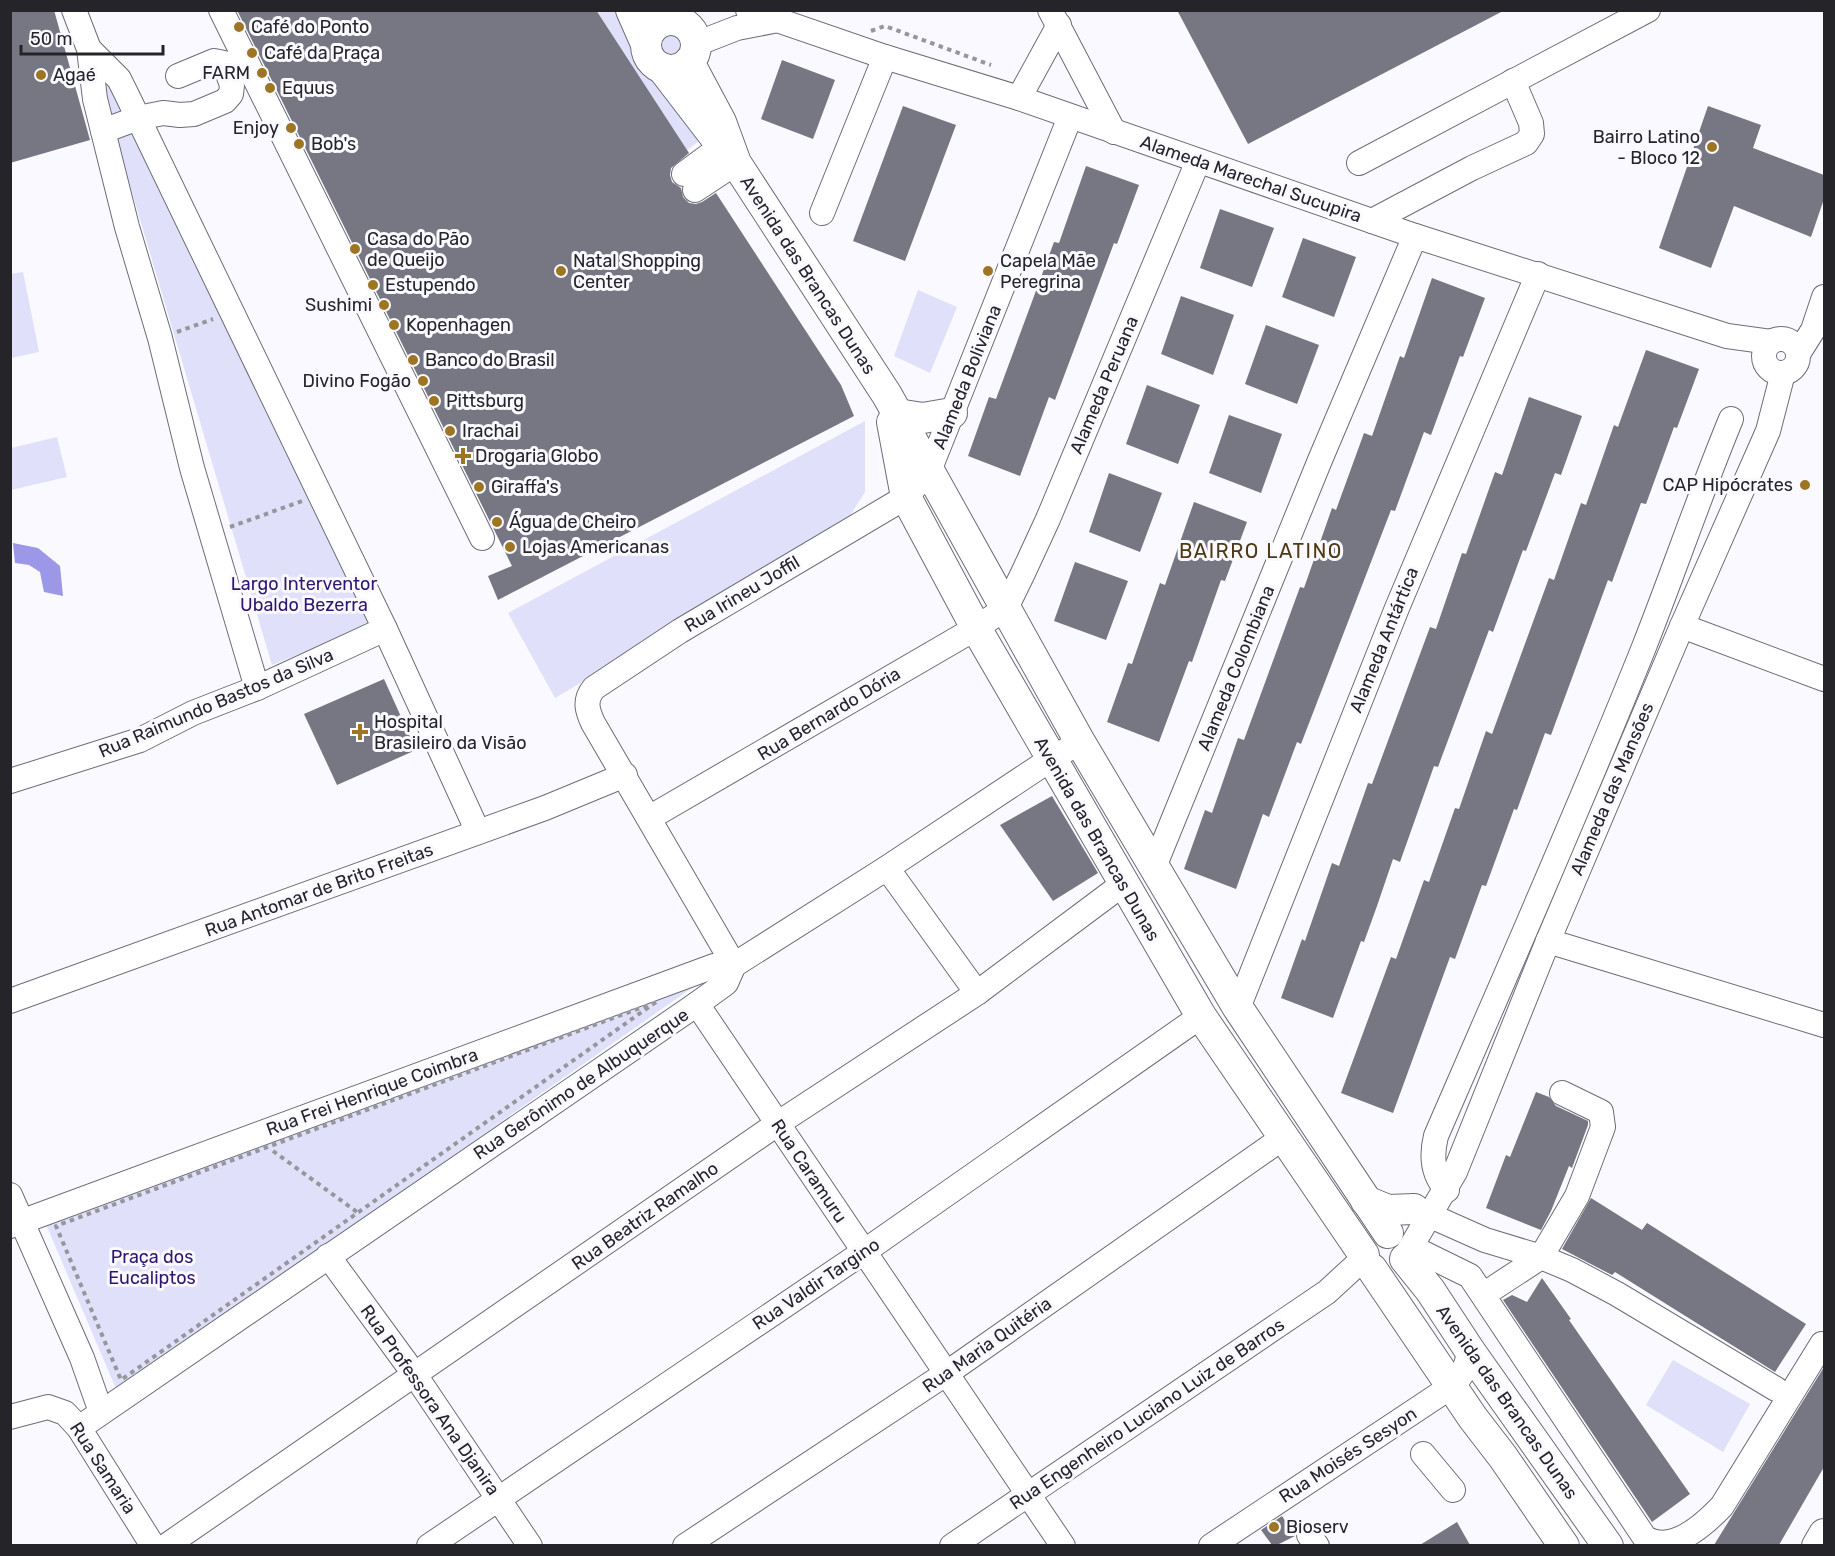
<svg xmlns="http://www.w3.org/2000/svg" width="1835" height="1556" font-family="Rubik,sans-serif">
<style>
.green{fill:#e0e0fa}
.water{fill:#9c97e6}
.building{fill:#777783}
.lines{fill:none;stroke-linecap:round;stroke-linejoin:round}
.minor-casing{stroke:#6d6d79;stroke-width:26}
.major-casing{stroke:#6d6d79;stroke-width:32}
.path{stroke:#96969c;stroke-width:4;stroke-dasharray:4.5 4.5;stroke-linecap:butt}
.minor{stroke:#fff;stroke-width:24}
.major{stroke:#fff;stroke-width:30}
.poi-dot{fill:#9e7623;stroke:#f9f9ff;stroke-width:2}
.labels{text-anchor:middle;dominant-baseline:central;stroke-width:6;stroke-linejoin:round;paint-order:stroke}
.poi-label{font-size:18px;fill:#242429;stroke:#f9f9ff;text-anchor:start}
.street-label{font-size:18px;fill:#242429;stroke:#f9f9ff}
.park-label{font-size:18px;fill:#2d1570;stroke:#f9f9ff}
.neighbourhood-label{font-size:20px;letter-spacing:1.5px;fill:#4d3913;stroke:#f9f9ff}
</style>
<rect width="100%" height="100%" fill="#f9f9ff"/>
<g class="green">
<path d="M596,11h23l83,128 -15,11z"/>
<path d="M676,28l6,2 7,11 -12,21 -18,-4 -4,-6v-13l8,-10z"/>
<path d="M99,67l14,14 262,542 -103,42 -170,-574z"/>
<path d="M23,272l16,80 -28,6v-84z"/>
<path d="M918,290l39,17 -27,66 -36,-17z"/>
<path d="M865,421v71l-21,33 -289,173 -47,-85z"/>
<path d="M57,437l10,40 -56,13v-42z"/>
<path d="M716,971l-599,420 -72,-169z"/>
<path d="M1673,1360l77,44 -27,48 -77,-47z"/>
</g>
<path class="water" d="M13,543l25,5 22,18 3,30 -19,-4 -4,-20 -11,-7 -14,-2z"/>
<g class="building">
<path d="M10,10h44l36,130 -80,23z"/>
<path d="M237,10h359l93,143 -18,15 -1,7 2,7 9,6 2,9 6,6 7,1 6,-2 14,-9 125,192 13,31 -356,184 -10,-24 24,-10z"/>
<path d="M1177,10h328l-257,134z"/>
<path d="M782,60l53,20 -22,59 -52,-20z"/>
<path d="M903,106l53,19 -51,136 -52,-20z"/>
<path d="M1708,106l53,19 -8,23 71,27v24l-13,38 -77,-31 -23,62 -52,-20z"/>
<path d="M1086,166l53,19 -22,59 -3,-1 -59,157 -6,-3 -29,79 -52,-20 21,-59 7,2 58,-157 5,1z"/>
<path d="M1220,209l54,19 -22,59 -52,-19z"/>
<path d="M1303,238l53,19 -22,60 -52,-20z"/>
<path d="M1432,278l53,20 -22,59 -3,-1 -29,79 -7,-3 -29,79 -4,-1 -90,234 -4,-2 -28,75 -6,-3 -27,75 -52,-20 21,-59 7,3 26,-75 6,2 56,-153 4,1 28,-80 4,2 28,-77 8,3 28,-80 4,2z"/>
<path d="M1181,296l53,19 -21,60 -52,-21z"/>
<path d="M1266,325l53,20 -22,59 -52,-20z"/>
<path d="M1646,350l53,19 -22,59 -3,-1 -28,77 -5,-1 -29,79 -4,-2 -57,155 -6,-2 -28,77 -3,-1 -28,77 -4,-1 -27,74 -5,-2 -57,156 -52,-20 50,-136 5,2 28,-79 5,2 26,-74 4,1 27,-78 6,3 57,-156 5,2 27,-77 5,2 28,-80 4,2z"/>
<path d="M1147,385l53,20 -22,59 -52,-20z"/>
<path d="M1529,397l53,19 -21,59 -6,-2 -29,78 -3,-1 -30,82 -4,-2 -51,137 -4,-1 -34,96 -7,-3 -16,47 -13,36 -3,-1 -28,77 -52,-20 21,-59 3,2 27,-78 7,3 29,-83 4,1 58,-157 6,2 26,-76 4,1 29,-82 7,3z"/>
<path d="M1229,415l53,19 -21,59 -52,-20z"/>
<path d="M1109,473l53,20 -22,59 -51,-20z"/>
<path d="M1194,502l53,20 -22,59 -4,-1 -29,82 -3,-1 -30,81 -52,-20 21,-59 4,1 28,-81 5,2z"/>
<path d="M1075,562l53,19 -22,59 -52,-19z"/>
<path d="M384,679l32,71 -79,35 -33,-71z"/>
<path d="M1052,796l46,77 -45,28 -53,-76z"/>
<path d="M1536,1092l13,5 7,9 32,15v4l-16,43 -3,-2 -18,45 -10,19 -55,-22 20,-53 4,2z"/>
<path d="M1591,1198l51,32 5,-7 159,101 -31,48 -160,-100 -3,3 -50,-26z"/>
<path d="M1542,1278l29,41 -2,1 121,174 -38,28 -149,-222 9,-5 15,7z"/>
<path d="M1824,1367v100l-45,78h-65z"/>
<path d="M1282,1516l13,20 -18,9h-5l-11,-15z"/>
<path d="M1457,1522l13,23h-50z"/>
</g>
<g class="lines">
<defs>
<g id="minor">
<path d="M74,10l15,39 6,50 32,128 33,111 32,130 65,220"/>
<path d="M221,10l261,528"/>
<path d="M748,10l137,47 134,41 396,138 312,100 44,6"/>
<path d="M1050,10l64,122"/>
<path d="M668,20l13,-10"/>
<path d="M696,44l41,-16 36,-7"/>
<path d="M89,49l30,30 7,14 259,536 93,203"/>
<path d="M1019,98l40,-73"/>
<path d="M103,131l35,-13 25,-5 17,2 14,-1 31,-13 6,-7 1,-9 -8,-22 -10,-2 -36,15"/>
<path d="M1359,163l289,-153"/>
<path d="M684,174l38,-28"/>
<path d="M695,190l41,-27"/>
<path d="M822,213l63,-156"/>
<path d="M1372,221l100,-53 54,-25 6,-9 -1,-11 -18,-42"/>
<circle cx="1781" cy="356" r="17"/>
<path d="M1798,354l15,-24 11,-33"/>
<path d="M1682,626l142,53"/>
<path d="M10,781l130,-41 53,-27 64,-25 128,-59"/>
<path d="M649,818l327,-190 30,-20 18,-37 24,-52 150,-358"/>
<path d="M1154,867l166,-407 95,-224"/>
<path d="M887,868l90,125"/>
<path d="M1548,941l276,84"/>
<path d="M10,1001l535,-193 80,-33"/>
<path d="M697,1004l366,542"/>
<path d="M1238,1008l159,-400 141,-334"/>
<path d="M1447,1190c-15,-16 -16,-34 -11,-54 70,-162 142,-324 208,-489 30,-76 56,-153 87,-228"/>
<path d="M10,1195l72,163 19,54"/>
<path d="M1431,1216l54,24 56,17 31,13 45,24 159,95"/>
<path d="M10,1226l704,-260 20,-1 -141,-242c-6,-13 -9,-23 1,-35l86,-57 226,-134 23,-26 141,-354"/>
<path d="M1411,1247l59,29 175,262c27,16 59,-13 77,-32l100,-162"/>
<path d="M328,1256l87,119 115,171"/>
<path d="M1405,1257l50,-85 93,-231 134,-315 86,-195 15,-58"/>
<path d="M1483,1295l58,-38 36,-61 26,-69 -2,-15 -39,-19"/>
<path d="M10,1417l38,-10 17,6 14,15 74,118"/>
<path d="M79,1428l618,-424 29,-21 8,-18 153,-97 164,-109 29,-17"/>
<path d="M1423,1454l30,36"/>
<path d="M1309,1535l8,11"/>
<path d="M166,1546l611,-422 200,-131 146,-109"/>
<path d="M429,1546l436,-295 336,-235"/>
<path d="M685,1546l262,-173 337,-236"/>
<path d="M952,1546l375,-254 38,-35"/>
<path d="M1211,1546l241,-160c11,-10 14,-20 18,-35"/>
</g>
<g id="major">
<path d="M631,10l15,34"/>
<circle cx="671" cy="45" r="25"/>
<path d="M689,62l32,60 15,41 151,232 193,347 158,266 150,225"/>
<path d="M662,68l53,69"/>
<path d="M897,414l26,4 29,-5"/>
<path d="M892,422l14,75 70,131 225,388 163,239"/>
<path d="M1366,1201l22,9 26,-1"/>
<path d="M1405,1259l25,31 40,61 138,195"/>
<path d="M1372,1269l101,149 30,39 61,89"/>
<path d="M1817,1546l7,-12"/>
</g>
</defs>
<use href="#minor" class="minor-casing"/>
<use href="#major" class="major-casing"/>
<g class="path">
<path d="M871,31l14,-5 106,39"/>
<path d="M177,332l36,-13"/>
<path d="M230,527l72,-26"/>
<path d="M656,1002l-535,378 -65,-154z"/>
<path d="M273,1151l84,61"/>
</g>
<use href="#minor" class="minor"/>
<use href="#major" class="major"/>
</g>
<g class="poi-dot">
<circle cx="239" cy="27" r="6"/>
<circle cx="252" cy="53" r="6"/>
<circle cx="262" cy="73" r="6"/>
<circle cx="41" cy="75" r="6"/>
<circle cx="270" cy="88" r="6"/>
<circle cx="291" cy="128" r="6"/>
<circle cx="299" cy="144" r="6"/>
<circle cx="1712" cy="147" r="6"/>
<circle cx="355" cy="249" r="6"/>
<circle cx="561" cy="271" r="6"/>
<circle cx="988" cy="271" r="6"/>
<circle cx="373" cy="285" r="6"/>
<circle cx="384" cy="305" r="6"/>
<circle cx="394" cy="325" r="6"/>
<circle cx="413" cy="360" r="6"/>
<circle cx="423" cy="381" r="6"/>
<circle cx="434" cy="401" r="6"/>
<circle cx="450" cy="431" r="6"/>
<path d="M460 447h6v6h6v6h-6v6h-6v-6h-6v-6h6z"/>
<circle cx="1805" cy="485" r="6"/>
<circle cx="479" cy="487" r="6"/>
<circle cx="497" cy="522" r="6"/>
<circle cx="510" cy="547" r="6"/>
<path d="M357 723h6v6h6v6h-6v6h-6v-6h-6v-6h6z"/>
<circle cx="1274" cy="1527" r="6"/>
</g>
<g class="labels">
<g class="poi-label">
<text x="251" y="27">Café do Ponto</text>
<text x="264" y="53">Café da Praça</text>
<text x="250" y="73" text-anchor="end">FARM</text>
<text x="53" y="75">Agaé</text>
<text x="282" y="88">Equus</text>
<text x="279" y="128" text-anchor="end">Enjoy</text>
<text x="1700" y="137" text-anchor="end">Bairro Latino<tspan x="1700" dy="21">- Bloco 12</tspan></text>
<text x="311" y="144">Bob's</text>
<text x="367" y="239">Casa do Pão<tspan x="367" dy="21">de Queijo</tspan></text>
<text x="573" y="261">Natal Shopping<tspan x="573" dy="21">Center</tspan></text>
<text x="1000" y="261">Capela Mãe<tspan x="1000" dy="21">Peregrina</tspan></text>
<text x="385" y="285">Estupendo</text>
<text x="372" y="305" text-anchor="end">Sushimi</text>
<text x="406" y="325">Kopenhagen</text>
<text x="425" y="360">Banco do Brasil</text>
<text x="411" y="381" text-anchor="end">Divino Fogão</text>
<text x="446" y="401">Pittsburg</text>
<text x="462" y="431">Irachai</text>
<text x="475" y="456">Drogaria Globo</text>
<text x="1793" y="485" text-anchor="end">CAP Hipócrates</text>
<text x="491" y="487">Giraffa's</text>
<text x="509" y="522">Água de Cheiro</text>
<text x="522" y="547">Lojas Americanas</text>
<text x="374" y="722">Hospital<tspan x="374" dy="21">Brasileiro da Visão</tspan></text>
<text x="1286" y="1527">Bioserv</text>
</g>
<g class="street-label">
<text transform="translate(1251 179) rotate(19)">Alameda Marechal Sucupira</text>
<text transform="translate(808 275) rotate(57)">Avenida das Brancas Dunas</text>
<text transform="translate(967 377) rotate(-68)">Alameda Boliviana</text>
<text transform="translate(1104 385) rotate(-67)">Alameda Peruana</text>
<text transform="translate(742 594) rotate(-31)">Rua Irineu Joffil</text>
<text transform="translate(1384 640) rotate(-68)">Alameda Antártica</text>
<text transform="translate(1236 668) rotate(-68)">Alameda Colombiana</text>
<text transform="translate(216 703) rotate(-23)">Rua Raimundo Bastos da Silva</text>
<text transform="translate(829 714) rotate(-31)">Rua Bernardo Dória</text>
<text transform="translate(1612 789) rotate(-67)">Alameda das Mansões</text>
<text transform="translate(1097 839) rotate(60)">Avenida das Brancas Dunas</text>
<text transform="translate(319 890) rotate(-20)">Rua Antomar de Brito Freitas</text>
<text transform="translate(581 1084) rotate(-34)">Rua Gerônimo de Albuquerque</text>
<text transform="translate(372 1092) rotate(-20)">Rua Frei Henrique Coimbra</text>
<text transform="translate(809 1171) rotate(56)">Rua Caramuru</text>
<text transform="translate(645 1216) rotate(-35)">Rua Beatriz Ramalho</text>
<text transform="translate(816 1284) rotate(-34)">Rua Valdir Targino</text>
<text transform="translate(987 1345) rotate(-35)">Rua Maria Quitéria</text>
<text transform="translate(430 1400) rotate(55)">Rua Professora Ana Djanira</text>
<text transform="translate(1507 1402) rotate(55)">Avenida das Brancas Dunas</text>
<text transform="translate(1147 1414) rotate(-34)">Rua Engenheiro Luciano Luiz de Barros</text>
<text transform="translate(1348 1455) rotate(-33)">Rua Moisés Sesyon</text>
<text transform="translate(103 1468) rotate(57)">Rua Samaria</text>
</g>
<g class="park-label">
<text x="304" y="584">Largo Interventor<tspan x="304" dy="21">Ubaldo Bezerra</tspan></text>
<text x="152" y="1257">Praça dos<tspan x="152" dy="21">Eucaliptos</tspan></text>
</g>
<g class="neighbourhood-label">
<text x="1261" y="551">BAIRRO LATINO</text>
</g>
</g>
<rect width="1835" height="1556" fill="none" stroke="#242429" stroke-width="24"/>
<path d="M21 45v9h142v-9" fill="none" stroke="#242429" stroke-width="3"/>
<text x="30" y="45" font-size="18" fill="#242429" stroke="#f9f9ff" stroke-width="4.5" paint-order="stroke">50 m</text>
</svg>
